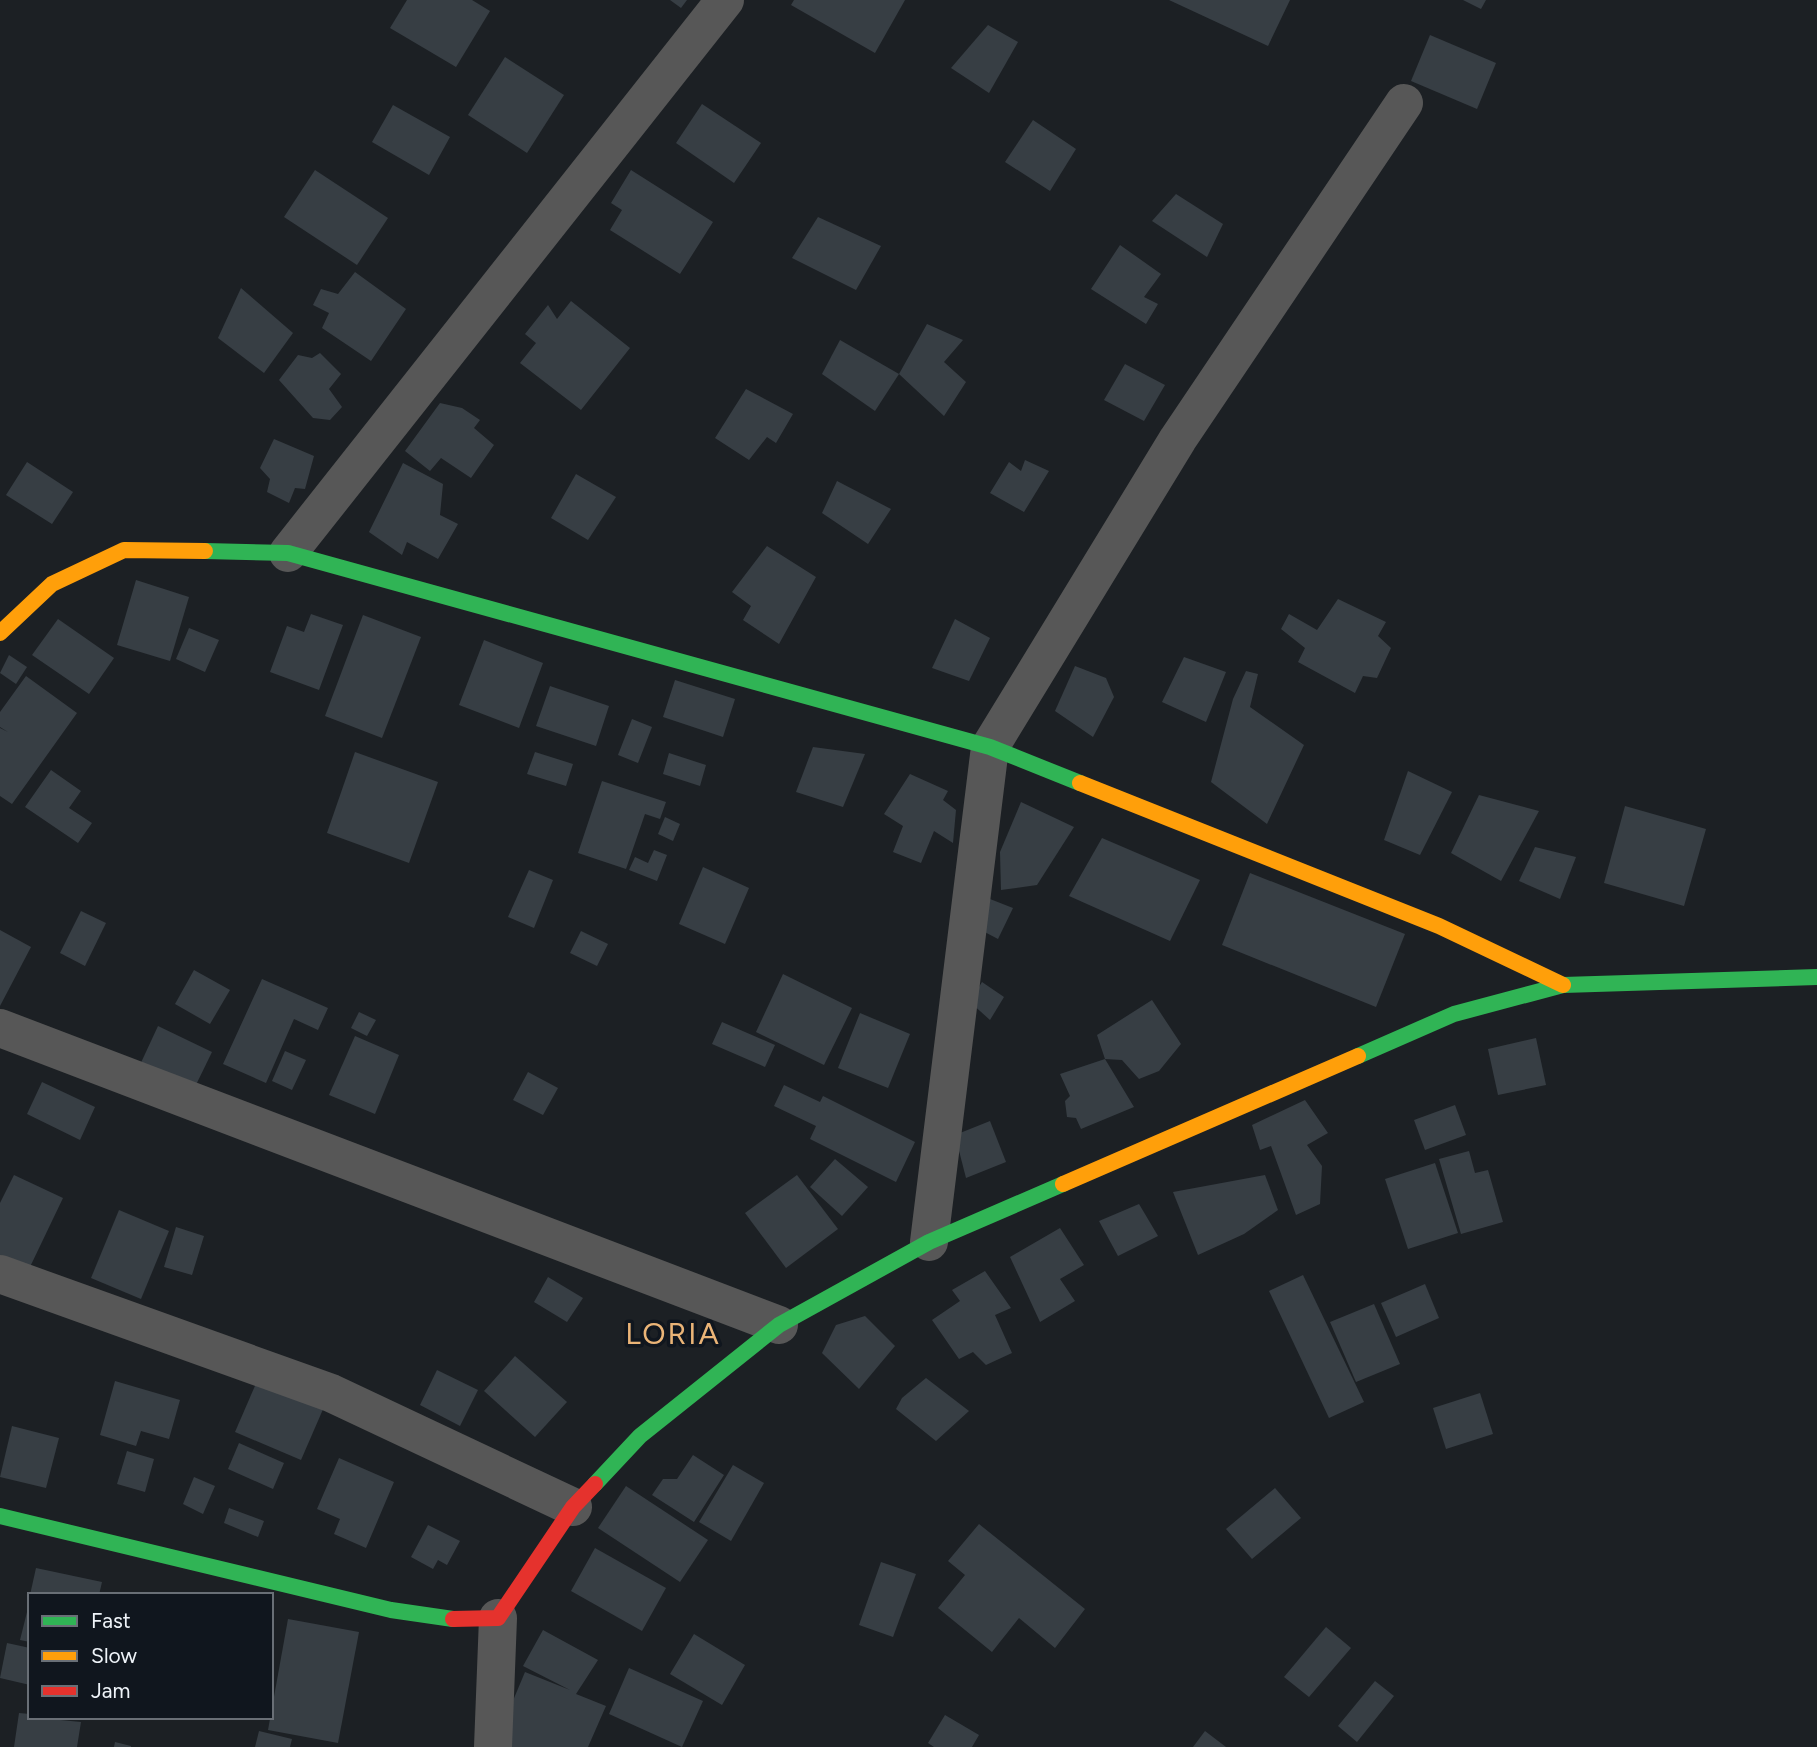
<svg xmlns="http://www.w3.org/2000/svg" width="1817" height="1747" font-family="Figtree,sans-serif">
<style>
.building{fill:#373e44}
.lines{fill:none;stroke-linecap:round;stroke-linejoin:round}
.street{stroke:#575757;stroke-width:38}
.fast{stroke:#30b455;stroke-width:16}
.slow{stroke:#ff9f0a;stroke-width:16}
.jam{stroke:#e5322d;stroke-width:16}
.labels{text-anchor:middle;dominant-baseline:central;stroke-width:7;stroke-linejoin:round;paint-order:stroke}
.quarter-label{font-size:30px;letter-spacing:2px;fill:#eab477;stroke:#10161e}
</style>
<rect width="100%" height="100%" fill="#1c2024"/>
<g class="building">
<path d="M407,0h65l18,11 -34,56 -66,-39z"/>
<path d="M670,0h17l-6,8z"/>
<path d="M794,0h111l-30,53 -84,-48z"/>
<path d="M1169,0h121l-22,46z"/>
<path d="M1463,0h23l-5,9z"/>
<path d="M988,25l30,17 -29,51 -38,-25z"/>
<path d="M1430,35l66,28 -19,46 -66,-28z"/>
<path d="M505,57l59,38 -37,58 -59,-38z"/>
<path d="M702,104l59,39 -27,40 -58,-40z"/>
<path d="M393,105l57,32 -21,38 -57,-33z"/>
<path d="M1033,120l43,29 -26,42 -45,-29z"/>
<path d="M315,170l73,48 -31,47 -73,-48z"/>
<path d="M631,170l82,52 -33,52 -70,-44 12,-20 -11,-7z"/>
<path d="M1176,194l47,30 -16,33 -55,-36z"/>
<path d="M818,217l63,29 -25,44 -64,-32z"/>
<path d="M1120,245l41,29 -17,23 14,7 -12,20 -55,-35z"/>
<path d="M355,272l51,37 -35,52 -49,-33 7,-15 -16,-8 8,-16 17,5z"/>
<path d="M241,288l52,45 -29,40 -46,-35z"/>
<path d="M571,301l59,47 -49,62 -61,-47 16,-20 -11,-9 23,-29 9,14z"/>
<path d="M927,324l36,16 -19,22 22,20 -22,34 -45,-42z"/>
<path d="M840,340l59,34 -24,37 -53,-37z"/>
<path d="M320,353l21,21 -12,15 13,18 -12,13 -17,-2 -34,-38 19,-25 14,3z"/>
<path d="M1125,364l40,21 -21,36 -40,-21z"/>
<path d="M746,389l47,25 -17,29 -9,-6 -18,23 -34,-22z"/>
<path d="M440,403l22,5 18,12 -6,8 20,17 -23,33 -30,-20 -11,13 -25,-20z"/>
<path d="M274,439l40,17 -9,33 -10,-1 -6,15 -22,-11 3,-13 -10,-11z"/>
<path d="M1025,460l24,11 -25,41 -34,-19 19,-31 12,9z"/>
<path d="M27,462l46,30 -21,32 -46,-29z"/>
<path d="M403,463l40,21 -3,31 18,9 -20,35 -31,-17 -5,13 -33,-23z"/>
<path d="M576,474l40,23 -28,43 -37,-22z"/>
<path d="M837,481l54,28 -23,35 -46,-31z"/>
<path d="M767,546l49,31 -37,67 -36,-24 8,-14 -19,-14z"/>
<path d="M136,580l53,17 -19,64 -53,-16z"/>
<path d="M1338,599l48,23 -8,14 13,12 -14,30 -14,-2 -8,17 -57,-31 7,-14 -24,-19 8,-15 28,16z"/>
<path d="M311,614l32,11 -24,65 -49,-18 17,-46 17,6z"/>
<path d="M363,615l58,22 -39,101 -57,-22z"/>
<path d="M58,619l56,39 -25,36 -57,-39z"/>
<path d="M955,619l35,19 -21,43 -37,-13z"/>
<path d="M189,628l30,12 -14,32 -29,-13z"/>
<path d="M484,640l59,23 -24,65 -60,-23z"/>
<path d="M9,655l18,12 -11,17 -16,-11z"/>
<path d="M1184,657l42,15 -20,50 -44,-20z"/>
<path d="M1075,666l31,12 8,19 -21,40 -38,-26z"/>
<path d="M1246,671l12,3 -8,33 54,38 -37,79 -56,-42 22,-83z"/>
<path d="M26,676l51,37 -65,91 -12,-8v-68l8,4 -8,-5v-15z"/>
<path d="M675,680l60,19 -12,38 -60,-20z"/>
<path d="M550,686l59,20 -13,40 -60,-20z"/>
<path d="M632,719l20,8 -14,36 -20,-8z"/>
<path d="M813,747l52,7 -22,53 -47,-15z"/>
<path d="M355,752l83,30 -29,81 -82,-30z"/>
<path d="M535,752l38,12 -7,22 -39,-12z"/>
<path d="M669,753l37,12 -6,21 -37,-12z"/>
<path d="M51,770l30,21 -12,17 23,15 -14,20 -53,-36z"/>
<path d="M1408,771l44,21 -32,63 -36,-15z"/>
<path d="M910,774l38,17 -5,9 13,10 -3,33 -19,-12 -13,32 -28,-11 10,-26 -19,-12z"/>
<path d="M602,781l64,21 -6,17 -15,-5 -19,55 -48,-16z"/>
<path d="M1479,795l60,16 -38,70 -50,-28z"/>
<path d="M1021,802l53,25 -37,58 -36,5 -1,-38z"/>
<path d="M1625,806l81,23 -22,77 -80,-23z"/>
<path d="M665,817l15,7 -7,17 -15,-7z"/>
<path d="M1102,838l98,42 -30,61 -101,-45z"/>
<path d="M1535,847l41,10 -16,42 -41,-18z"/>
<path d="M654,850l13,5 -10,26 -28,-11 6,-13 13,6z"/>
<path d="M703,867l46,21 -24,56 -46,-20z"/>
<path d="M529,870l24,10 -19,48 -26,-11z"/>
<path d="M1250,873l155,61 -29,73 -154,-62z"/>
<path d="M990,899l23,9 -15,31 -23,-12z"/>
<path d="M81,911l25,12 -21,43 -25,-13z"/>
<path d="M0,930l31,17 -31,59z"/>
<path d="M581,931l27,13 -11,22 -27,-13z"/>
<path d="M194,970l36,20 -20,34 -35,-20z"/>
<path d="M783,974l69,34 -28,57 -68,-33z"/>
<path d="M262,979l66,29 -10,22 -24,-11 -28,64 -43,-19z"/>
<path d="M982,982l22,15 -14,23 -20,-18z"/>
<path d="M1152,1000l29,44 -22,27 -20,8 -17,-19 -17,-1 -8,-24z"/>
<path d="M359,1012l17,8 -9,16 -16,-8z"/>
<path d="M860,1013l50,21 -22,54 -50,-20z"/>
<path d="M722,1022l53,23 -10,22 -53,-23z"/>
<path d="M158,1026l54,26 -20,41 -53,-26z"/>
<path d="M355,1036l44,19 -24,59 -46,-19z"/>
<path d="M1536,1038l10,47 -48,10 -10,-46z"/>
<path d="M285,1051l21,9 -14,30 -20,-9z"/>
<path d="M1105,1059l29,48 -53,22 -5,-11 -9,-1 -2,-16 5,-5 -10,-22z"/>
<path d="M528,1072l30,16 -15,27 -30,-15z"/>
<path d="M42,1082l53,25 -15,33 -53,-26z"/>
<path d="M784,1085l36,17 3,-6 92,46 -19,40 -86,-43 6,-13 -42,-20z"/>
<path d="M1305,1100l23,33 -21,12 15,21 -2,38 -24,11 -25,-69 -11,4 -8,-25z"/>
<path d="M1455,1105l11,30 -41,15 -11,-30z"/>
<path d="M990,1121l16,41 -40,16 -11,-43z"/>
<path d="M1469,1151l6,22 13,-3 15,52 -42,12 -22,-75z"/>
<path d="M835,1159l33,28 -26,29 -32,-29z"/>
<path d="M1435,1163l23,70 -50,16 -23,-70z"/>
<path d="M14,1175l49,23 -34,71 -29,-14v-52z"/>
<path d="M797,1175l41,54 -52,39 -41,-55z"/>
<path d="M1265,1175l13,35 -34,24 -46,21 -25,-63z"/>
<path d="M1139,1204l19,32 -40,20 -19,-35z"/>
<path d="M119,1210l50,21 -28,68 -50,-21z"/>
<path d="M176,1227l28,9 -12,39 -28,-8z"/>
<path d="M1060,1228l24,37 -24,14 15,22 -35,21 -30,-65z"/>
<path d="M985,1271l26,37 -16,7 17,38 -26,12 -13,-13 -14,7 -27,-39 28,-19 -8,-11z"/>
<path d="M1303,1275l61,127 -35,16 -60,-127z"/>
<path d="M548,1277l35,21 -16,24 -33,-20z"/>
<path d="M1425,1284l14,34 -43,19 -15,-34z"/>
<path d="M1374,1304l26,60 -44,18 -26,-60z"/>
<path d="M865,1316l30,30 -36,43 -37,-36 14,-28z"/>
<path d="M515,1356l52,46 -32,35 -51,-46z"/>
<path d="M437,1370l41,20 -18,36 -40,-21z"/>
<path d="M926,1378l43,33 -33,30 -40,-32 6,-11z"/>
<path d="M258,1379l66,28 -23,53 -66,-28z"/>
<path d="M115,1381l65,19 -11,39 -28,-8 -5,15 -36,-11z"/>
<path d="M1480,1393l13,41 -47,15 -13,-41z"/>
<path d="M12,1426l47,12 -13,50 -46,-11z"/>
<path d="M239,1443l45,20 -11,26 -45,-20z"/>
<path d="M127,1451l27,8 -9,33 -28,-8z"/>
<path d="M693,1455l31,20 -30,47 -42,-27 11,-16h14z"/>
<path d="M339,1458l55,24 -28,66 -32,-14 6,-15 -23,-10z"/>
<path d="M733,1465l31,18 -33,58 -32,-19z"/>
<path d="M194,1477l21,9 -12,28 -20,-10z"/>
<path d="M626,1486l82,54 -28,42 -82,-54z"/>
<path d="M1275,1488l26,30 -49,41 -26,-30z"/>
<path d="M229,1508l35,13 -6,16 -34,-14z"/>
<path d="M979,1524l106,85 -30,39 -36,-30 -27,34 -54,-44 27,-33 -17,-14z"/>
<path d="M428,1525l32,16 -13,24 -9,-5 -5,9 -22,-12z"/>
<path d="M595,1548l71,40 -24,43 -71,-40z"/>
<path d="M881,1562l35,12 -23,63 -34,-12z"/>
<path d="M36,1568l66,14 -3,13h-69z"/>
<path d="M30,1600v42l-10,-2z"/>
<path d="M288,1619l71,13 -21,111 -70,-13z"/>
<path d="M1326,1627l25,21 -42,49 -25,-20z"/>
<path d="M543,1630l55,30 -22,34 30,12 -18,41h-78l2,-44 13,-31 45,18 -47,-24z"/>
<path d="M694,1634l51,31 -23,40 -52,-31z"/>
<path d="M7,1643l23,5v37l-30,-7z"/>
<path d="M629,1668l74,33 -21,46 -73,-33z"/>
<path d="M1375,1681l19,15 -37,46 -19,-16z"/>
<path d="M19,1713l11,1v3l51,5 -4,25h-63z"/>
<path d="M945,1715l34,20 -7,12h-38l-6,-4z"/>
<path d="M259,1731l33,8 -2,8h-35z"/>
<path d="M1205,1731l21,16h-33z"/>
<path d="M115,1742l16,4v1h-17z"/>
</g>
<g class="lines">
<g class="street">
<path d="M288,553l437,-553"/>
<path d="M0,1028l779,297"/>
<path d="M929,1242l61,-495 188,-308 226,-336"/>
<path d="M0,1274l331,119 242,114"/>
<path d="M493,1747l5,-129"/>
</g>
<g class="fast">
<path d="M205,551l83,2 702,194 90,36"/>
<path d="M1358,1056l96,-42 109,-29 254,-8"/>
<path d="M595,1484l45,-48 139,-111 150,-83 134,-58"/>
<path d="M0,1516l391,94 62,9"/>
</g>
<g class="slow">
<path d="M0,633l52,-49 72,-34 81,1"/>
<path d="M1080,783l359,143 124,59"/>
<path d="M1063,1184l295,-128"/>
</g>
<path class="jam" d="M453,1619l45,-1 75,-111 22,-23"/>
</g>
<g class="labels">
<g class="quarter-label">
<text x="673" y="1333">LORIA</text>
</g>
</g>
<rect x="28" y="1593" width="245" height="126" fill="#10161e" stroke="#696f76" stroke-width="2"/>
<rect x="42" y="1616" width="35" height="10" fill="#30b455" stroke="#696f76" stroke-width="2"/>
<text x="91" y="1628" font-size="21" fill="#eff4f9">Fast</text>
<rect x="42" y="1651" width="35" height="10" fill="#ff9f0a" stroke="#696f76" stroke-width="2"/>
<text x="91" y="1663" font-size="21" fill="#eff4f9">Slow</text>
<rect x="42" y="1686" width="35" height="10" fill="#e5322d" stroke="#696f76" stroke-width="2"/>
<text x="91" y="1698" font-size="21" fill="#eff4f9">Jam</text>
</svg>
